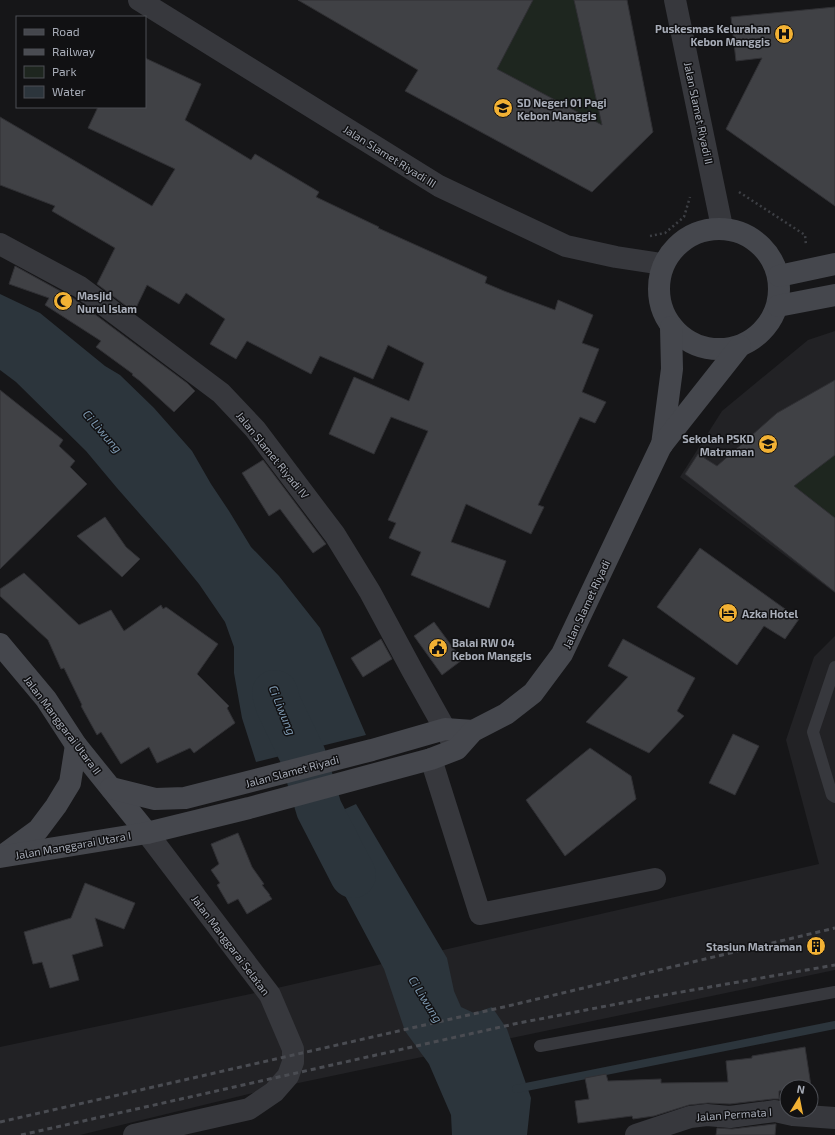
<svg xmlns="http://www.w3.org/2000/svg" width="835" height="1135" font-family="'Exo 2',sans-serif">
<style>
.built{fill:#222225}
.green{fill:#1e261f}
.water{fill:#2c353c}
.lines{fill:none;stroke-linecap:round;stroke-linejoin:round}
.stream{stroke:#2c353c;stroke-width:8}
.river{stroke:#2c353c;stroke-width:46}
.building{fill:#404145;stroke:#303034}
.path{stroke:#3d3f44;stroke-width:2.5;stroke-dasharray:2 3;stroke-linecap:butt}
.lane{stroke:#37383d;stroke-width:12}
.street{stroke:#37383d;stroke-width:22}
.secondary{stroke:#45474d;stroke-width:22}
.rail{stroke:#4a4c52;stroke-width:3;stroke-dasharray:5 4;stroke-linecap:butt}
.labels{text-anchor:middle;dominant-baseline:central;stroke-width:3;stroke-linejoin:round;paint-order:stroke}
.poi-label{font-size:11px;font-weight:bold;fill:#a8adb8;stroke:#111113;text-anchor:start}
.street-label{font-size:11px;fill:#a8adb8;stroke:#111113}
.water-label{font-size:12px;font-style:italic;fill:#7f9bb3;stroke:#111113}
</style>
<rect width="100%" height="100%" fill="#161618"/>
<g class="built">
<path d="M835,331v262l-155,-116 42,-66 86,-71z"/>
<path d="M835,636v334l-570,120 -185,45h-80v-88l255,-54 564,-129 -33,-124 28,-83z"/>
</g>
<g class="green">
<path d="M533,0h41l28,125 -105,-56z"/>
<path d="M835,455v63l-41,-32z"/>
</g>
<g class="water">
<path d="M0,294l40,19 65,53 15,9 34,33 38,43 19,33 18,27 22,36 28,29 41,52 46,107 -110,27 -14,-44 -8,-45v-26l-9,-25 -26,-38 -31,-38 -51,-58 -31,-37 -70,-69 -16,-12z"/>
<path d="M356,804l91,154 7,33 7,16 13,6 18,-6 15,22 24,69 -4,37h-75l-1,-20 -22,-51 -24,-33 -21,-62 -76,-143z"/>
</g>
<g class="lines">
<path class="stream" d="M516,1089l319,-64"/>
<path class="river" d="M275,693l3,11 25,52 16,53 34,66"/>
</g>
<g class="building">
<path d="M298,0h235l-36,69 105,56 -28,-125h53l26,132 -61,60 -187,-101 13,-21z"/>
<path d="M835,7v199l-109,-77 36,-71 -26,3 -5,-44z"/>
<path d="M145,58l56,26 -16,36 66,40 4,-6 64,38 -3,5 63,30 -1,1 109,49 -2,6 19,8 51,19 3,-10 35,15 -11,28 17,6 -17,43 24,10 -11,21 -15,-6 -42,88 6,2 -13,27 -65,-30 -15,38 55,19 -17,47 -78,-33 10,-23 -32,-14 7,-15 -8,-3 40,-89 -37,-14 -17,37 -45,-20 25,-57 55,24 15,-38 -36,-18 -15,34 -53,-23 -9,18 -64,-33 -11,18 -26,-15 15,-25 -39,-26 -7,11 -32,-19 -13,27 -37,-28 18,-36 -63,-37 3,-5 -55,-21v-68l152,89 23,-37 -87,-41 10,-21h47z"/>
<path d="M15,266l58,32 114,85 8,8 -21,21 -34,-31 -8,-6 1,-1 -37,-27 5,-6 -56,-36 4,-7 -40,-14z"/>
<path d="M835,380v75l-41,31 41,32v74l-150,-118 13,-20 19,12 60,-53z"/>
<path d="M0,390l63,50 -4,6 16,15 -5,6 17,17 -87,85z"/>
<path d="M263,460l63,84 -13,9 -33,-44 -11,7 -27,-43z"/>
<path d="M105,517l21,30 14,12 -18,18 -45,-41z"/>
<path d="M700,548l99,71 -14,20 -21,-13 -27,39 -80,-58z"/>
<path d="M24,573l55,52 32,-15 13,21 37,-26 2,4 3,-2 52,37 -21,30 32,32 -2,2 8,15 -41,30 -4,-5 -33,15 -8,-16 -28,17 -20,-32 -4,3 -16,-29 1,-1 -18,-37 -3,1 -13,-29 -48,-44v-7z"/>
<path d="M434,622l28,38 -20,15 -28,-39z"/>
<path d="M381,639l11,20 -29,18 -12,-19z"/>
<path d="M623,639l72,39 -18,33 7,5 -35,37 -63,-31 42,-45 -20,-11z"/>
<path d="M733,734l26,12 -24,49 -26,-12z"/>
<path d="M590,748l41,28 5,23 -71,57 -39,-56z"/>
<path d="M238,833l14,34 12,17 -2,1 8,10h-1l3,4 -25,15 -9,-15 -10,5 -11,-19 3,-2 -9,-13 8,-6 -8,-20z"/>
<path d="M85,883l50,20 -11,26 -29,-11 8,28 -31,9 7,25 -29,8 -8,-26 -9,2 -9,-32 47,-14z"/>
<path d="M805,1047l6,39 -24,1v3l-8,1v8h-6l-43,5 -22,-1 -19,2 -35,11 -21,3 -1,-3 -54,7 -3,-22 14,-2 -4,-21 21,-4 2,7 53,-2v4l67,-1 -2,-21 26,-3v-2z"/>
<path d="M774,1124h2l-1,11h-59l1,-7 15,1z"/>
</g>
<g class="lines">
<g class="path">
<path d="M739,192l66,43 1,10"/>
<path d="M650,236l15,-3 19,-16 6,-20"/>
</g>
<g class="lane">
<path d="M835,667l-22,65 19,63 3,2"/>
<path d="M540,1046l295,-54"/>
</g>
<g class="street">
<path d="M139,0l300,186 127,60 50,11 46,7"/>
<path d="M675,0l47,227"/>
<path d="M0,244l80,43 141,106 34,36 80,106 35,57 42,78 42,75"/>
<path d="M431,759l49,155 175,-35"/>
<path d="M134,1135l115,-26 25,-17 14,-16 5,-14v-13l-23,-54 -123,-162"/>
<path d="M636,1135l54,-18 17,-2 23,2 45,-6 18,4 42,3"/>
</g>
<g class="secondary">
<circle cx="719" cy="289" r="60"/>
<path d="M779,276l56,-12"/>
<path d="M778,306l57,-11"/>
<path d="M662,445l10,-76 -1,-42"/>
<path d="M0,644l46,55 30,46 71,88"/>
<path d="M111,788l44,11 30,-1 187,-48 73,-21 28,2"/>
<path d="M5,854l33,-24 18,-24 14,-23 6,-38"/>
<path d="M0,857l147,-24 102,-25 182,-49 26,-10 16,-18 33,-17 27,-21 29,-39 99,-208 79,-100"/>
</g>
<g class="rail">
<path d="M0,1122l508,-116 327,-78"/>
<path d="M21,1135l493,-111 139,-27 182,-32"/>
</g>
</g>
<defs>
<symbol id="hospital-disc" viewBox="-11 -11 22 22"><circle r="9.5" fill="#f2b134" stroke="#111113"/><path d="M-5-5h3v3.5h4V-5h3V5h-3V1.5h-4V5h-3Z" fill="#111"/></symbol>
<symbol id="school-disc" viewBox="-11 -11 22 22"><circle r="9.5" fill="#f2b134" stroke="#111113"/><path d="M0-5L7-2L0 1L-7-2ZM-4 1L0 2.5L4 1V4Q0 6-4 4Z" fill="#111"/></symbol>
<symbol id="mosque-disc" viewBox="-11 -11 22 22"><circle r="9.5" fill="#f2b134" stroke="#111113"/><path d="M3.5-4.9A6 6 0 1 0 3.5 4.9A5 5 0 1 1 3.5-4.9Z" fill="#111"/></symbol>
<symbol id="hotel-disc" viewBox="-11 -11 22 22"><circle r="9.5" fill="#f2b134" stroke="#111113"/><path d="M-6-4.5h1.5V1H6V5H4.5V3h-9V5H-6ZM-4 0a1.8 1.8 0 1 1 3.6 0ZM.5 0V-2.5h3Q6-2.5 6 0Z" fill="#111"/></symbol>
<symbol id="civic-disc" viewBox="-11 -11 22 22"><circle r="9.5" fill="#f2b134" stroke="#111113"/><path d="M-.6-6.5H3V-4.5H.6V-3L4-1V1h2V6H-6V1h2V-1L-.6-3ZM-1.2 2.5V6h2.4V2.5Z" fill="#111"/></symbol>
<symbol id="building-disc" viewBox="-11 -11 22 22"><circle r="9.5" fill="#f2b134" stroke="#111113"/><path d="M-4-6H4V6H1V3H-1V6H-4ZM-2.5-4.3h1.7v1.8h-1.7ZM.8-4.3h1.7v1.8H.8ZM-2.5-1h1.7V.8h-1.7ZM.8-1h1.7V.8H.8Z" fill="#111"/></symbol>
</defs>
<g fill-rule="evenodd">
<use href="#hospital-disc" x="773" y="23" width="22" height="22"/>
<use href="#school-disc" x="492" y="97" width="22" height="22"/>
<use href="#mosque-disc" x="52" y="290" width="22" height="22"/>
<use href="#school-disc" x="757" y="433" width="22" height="22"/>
<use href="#hotel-disc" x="717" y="602" width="22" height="22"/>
<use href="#civic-disc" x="427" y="637" width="22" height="22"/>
<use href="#building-disc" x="805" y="935" width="22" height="22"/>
</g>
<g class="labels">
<g class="poi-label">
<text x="770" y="28" text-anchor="end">Puskesmas Kelurahan<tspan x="770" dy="13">Kebon Manggis</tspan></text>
<text x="517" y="102">SD Negeri 01 Pagi<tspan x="517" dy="13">Kebon Manggis</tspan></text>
<text x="77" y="295">Masjid<tspan x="77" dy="13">Nurul Islam</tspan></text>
<text x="754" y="438" text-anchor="end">Sekolah PSKD<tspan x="754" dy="13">Matraman</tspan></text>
<text x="742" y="613">Azka Hotel</text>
<text x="452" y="642">Balai RW 04<tspan x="452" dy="13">Kebon Manggis</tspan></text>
<text x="802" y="946" text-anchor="end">Stasiun Matraman</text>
</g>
<g class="street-label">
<text transform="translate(699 113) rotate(78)">Jalan Slamet Riyadi II</text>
<text transform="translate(390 156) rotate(32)">Jalan Slamet Riyadi III</text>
<text transform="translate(273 455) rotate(51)">Jalan Slamet Riyadi IV</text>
<text transform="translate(586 604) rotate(-65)">Jalan Slamet Riyadi</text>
<text transform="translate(63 725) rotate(53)">Jalan Manggarai Utara II</text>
<text transform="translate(292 771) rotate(-15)">Jalan Slamet Riyadi</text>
<text transform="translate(73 845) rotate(-10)">Jalan Manggarai Utara I</text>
<text transform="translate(231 945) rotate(53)">Jalan Manggarai Selatan</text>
<text transform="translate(734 1114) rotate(-4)">Jalan Permata I</text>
</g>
<g class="water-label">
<text transform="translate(103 431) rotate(49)">Ci Liwung</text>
<text transform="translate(283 710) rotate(68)">Ci Liwung</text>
<text transform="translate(426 999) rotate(58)">Ci Liwung</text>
</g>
</g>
<rect x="16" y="16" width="130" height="92" fill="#111113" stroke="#4d4f55"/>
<rect x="24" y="29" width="20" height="6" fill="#45474d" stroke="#4d4f55"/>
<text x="52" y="36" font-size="12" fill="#a8adb8">Road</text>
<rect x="24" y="49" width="20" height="6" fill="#4a4c52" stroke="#4d4f55"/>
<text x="52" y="56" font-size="12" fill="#a8adb8">Railway</text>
<rect x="24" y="66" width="20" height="12" fill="#1e261f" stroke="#4d4f55"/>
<text x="52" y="76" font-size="12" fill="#a8adb8">Park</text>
<rect x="24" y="86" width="20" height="12" fill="#2c353c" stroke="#4d4f55"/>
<text x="52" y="96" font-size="12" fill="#a8adb8">Water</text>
<g transform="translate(799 1099) rotate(10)"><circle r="19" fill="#111113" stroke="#4d4f55"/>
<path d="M0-3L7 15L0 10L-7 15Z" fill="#f2b134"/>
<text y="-6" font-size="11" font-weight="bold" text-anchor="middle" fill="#a8adb8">N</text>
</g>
</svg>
